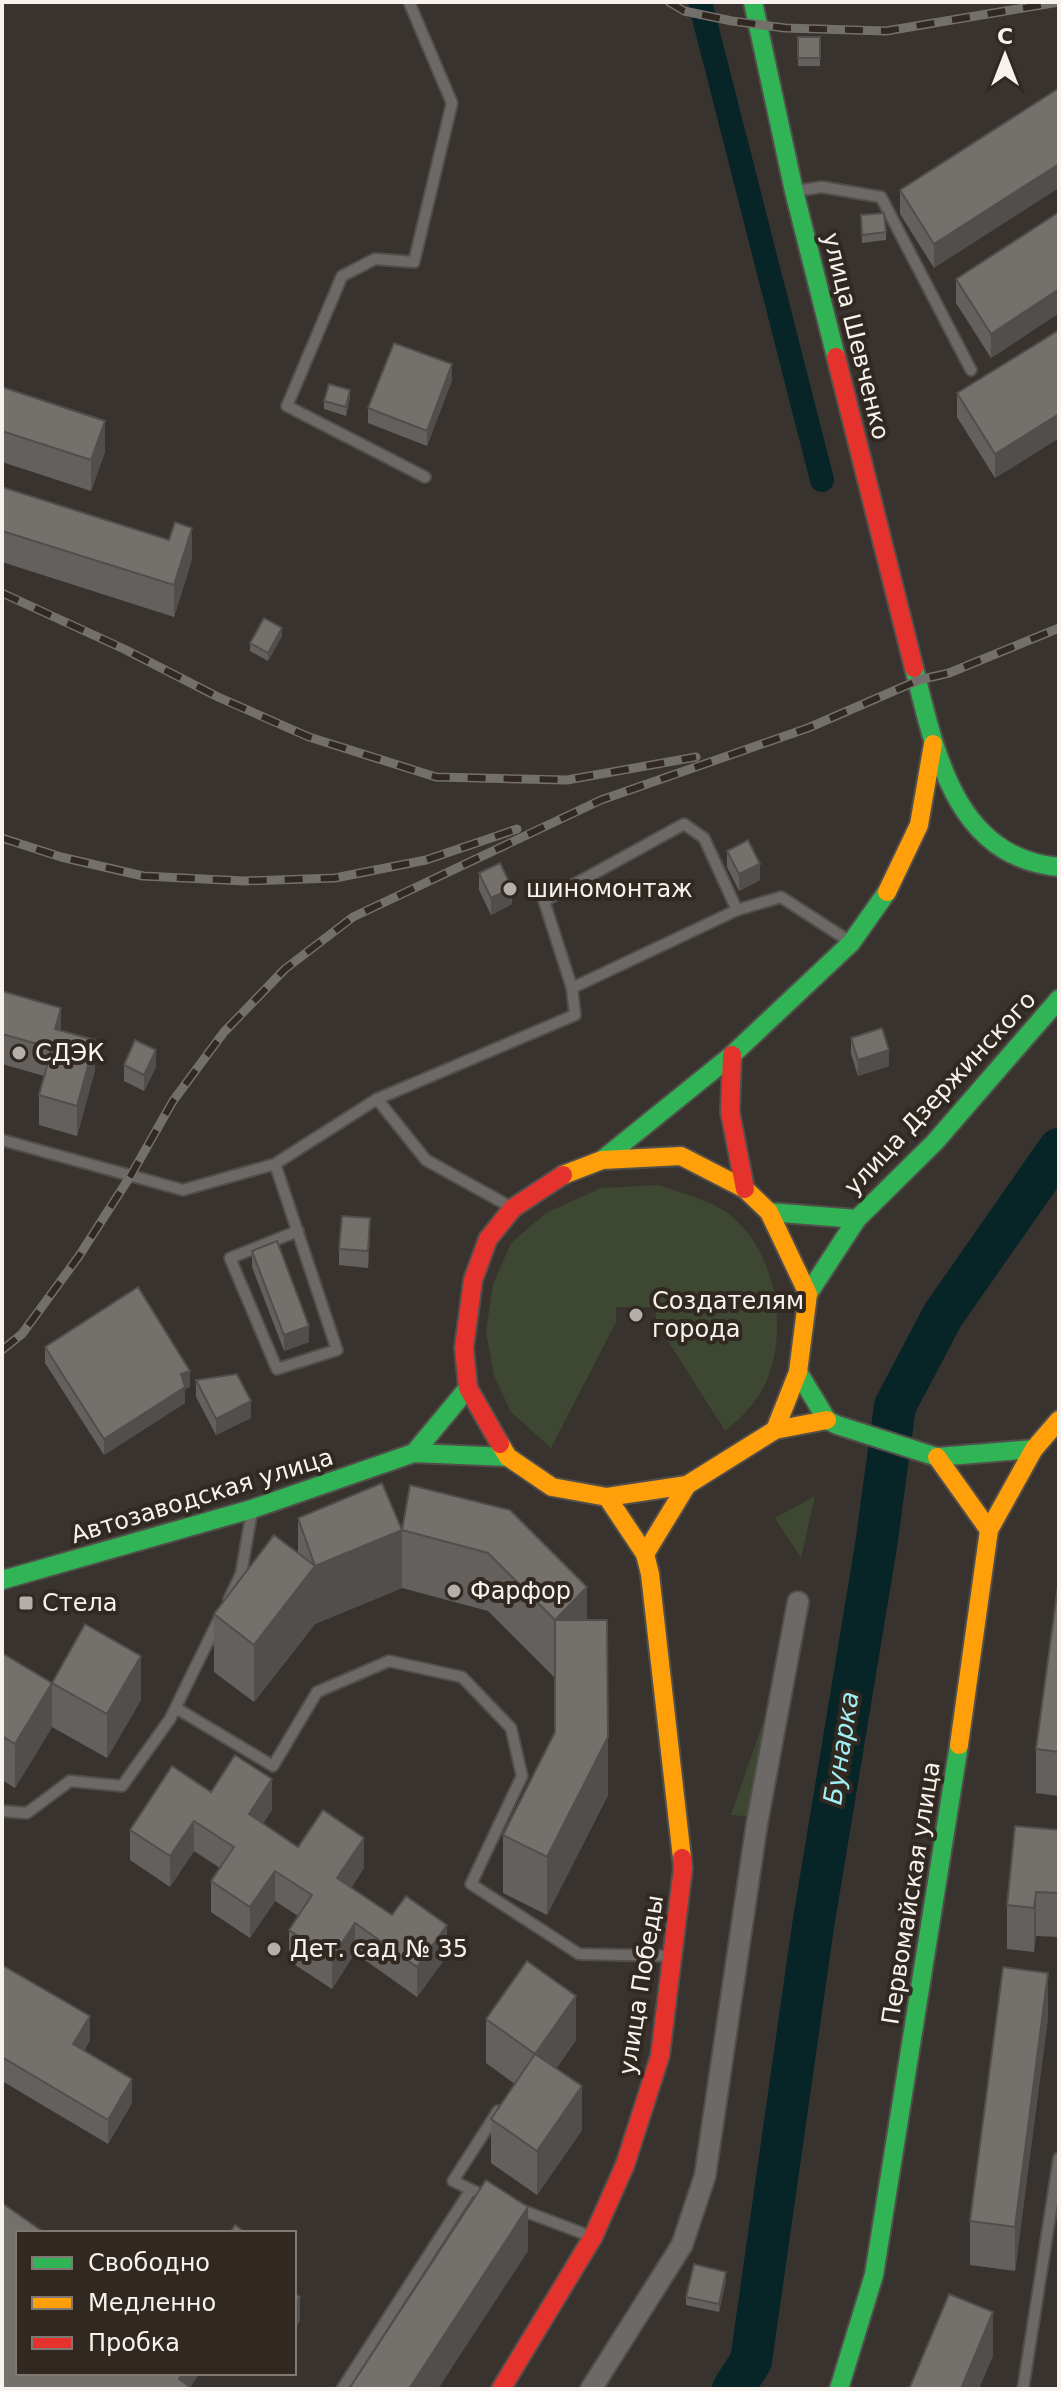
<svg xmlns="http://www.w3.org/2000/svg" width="1061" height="2391" font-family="'DejaVu Sans',sans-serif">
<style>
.green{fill:#3e4731}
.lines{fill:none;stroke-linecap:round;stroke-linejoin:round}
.canal{stroke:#072527;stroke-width:24}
.river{stroke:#072527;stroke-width:42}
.lane-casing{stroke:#524f4b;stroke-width:14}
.street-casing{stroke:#524f4b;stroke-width:24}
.fast-casing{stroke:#524f4b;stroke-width:22}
.slow-casing{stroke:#524f4b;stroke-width:22}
.jam-casing{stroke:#524f4b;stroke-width:22}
.lane{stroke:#6d6966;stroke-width:10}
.street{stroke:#6d6966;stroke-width:20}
.fast{stroke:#30b455;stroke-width:18}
.slow{stroke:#ff9f0a;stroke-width:18}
.jam{stroke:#e5322d;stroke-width:18}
.rail-casing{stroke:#736f6b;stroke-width:9}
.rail{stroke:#312921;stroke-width:6;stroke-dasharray:18;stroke-linecap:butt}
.wall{fill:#64605d}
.shaded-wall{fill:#514e4c}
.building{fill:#74706c;stroke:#514e4c;stroke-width:2}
.poi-dot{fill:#b4afaa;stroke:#312921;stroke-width:3}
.labels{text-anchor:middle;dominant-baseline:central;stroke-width:8;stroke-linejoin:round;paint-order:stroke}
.street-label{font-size:24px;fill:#f7f2ed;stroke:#312921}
.poi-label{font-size:24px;fill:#f7f2ed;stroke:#312921;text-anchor:start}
.water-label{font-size:26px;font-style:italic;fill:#9feff5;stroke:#312921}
</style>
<rect width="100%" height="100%" fill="#38332e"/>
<g class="green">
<path d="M659,1185c18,7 40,12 57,21 58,31 74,117 51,174 -9,21 -25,38 -42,51l-69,-109v-15h-40v15l-65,126 -40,-36 -17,-36 -8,-44 7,-48 18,-41 35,-30 55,-25z"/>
<path d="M815,1496l-14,62 -26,-40z"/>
<path d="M771,1699l-16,118 -24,-2z"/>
</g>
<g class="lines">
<path class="canal" d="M700,2l122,478"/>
<path class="river" d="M733,2389l18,-28 62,-435 63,-380 19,-140 48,-91 116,-166"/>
<defs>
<g id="lane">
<path d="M409,2l43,101 -38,159 -39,-3 -33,17 -55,130 138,71"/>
<path d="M796,191l26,-4 59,10 90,173"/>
<path d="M737,910l44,-13 68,44"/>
<path d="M377,1099l49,61 85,47"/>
<path d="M2,1140l181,50 92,-26 102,-65 198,-84 -3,-27 -28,-87 140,-77 20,14 33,72 -165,78"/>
<path d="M275,1164l62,186 -60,19 -47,-111 68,-27"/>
<path d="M229,1599l12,-25 11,-63"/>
<path d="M176,1708l97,58 44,-74 72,-31 73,16 49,51 11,48 -51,108 108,70 90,2"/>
<path d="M2,1811l25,2 43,-32 52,5 48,-67 50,-102"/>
<path d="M489,2198l-36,-17 45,-70"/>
<path d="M516,2208l74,28"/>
<path d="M342,2389l128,-198"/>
<path d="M1023,2389l36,-231"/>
</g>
<path id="street" d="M591,2389l91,-144 23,-69 52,-353 41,-221"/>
<g id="fast">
<path d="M753,2l41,189 42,166"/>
<path d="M914,668c21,83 41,190 145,199"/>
<path d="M602,1160l130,-105 119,-112 36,-51"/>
<path d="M769,1212l88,7"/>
<path d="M808,1294l49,-75 78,-77 124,-143"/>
<path d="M798,1372l29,48 10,5 100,32 97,-8"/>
<path d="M414,1453l54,-65"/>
<path d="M2,1580l250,-71 162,-56 94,4"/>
<path d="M839,2389l35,-114 85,-530"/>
</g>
<g id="slow">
<path d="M887,892l32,-67 14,-81"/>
<path d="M563,1175l39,-15 79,-4 64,33 24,23 39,82 -10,78 -23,58"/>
<path d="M500,1444l8,13 44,30 55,10 80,-12 88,-55 52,-10"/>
<path d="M937,1457l52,73"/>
<path d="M607,1497l38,57 5,20 32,284"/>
<path d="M645,1554l42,-69"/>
<path d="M959,1745l30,-215 45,-81 25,-29"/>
</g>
<g id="jam">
<path d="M836,357l78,311"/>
<path d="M732,1055l-2,57 15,77"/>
<path d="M500,1444l-32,-56 -4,-40 9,-68 15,-41 25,-31 50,-33"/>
<path d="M501,2389l92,-152 32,-72 35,-109 23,-188 -1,-10"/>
</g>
</defs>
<use href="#lane" class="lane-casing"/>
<use href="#street" class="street-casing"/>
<use href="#fast" class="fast-casing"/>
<use href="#slow" class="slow-casing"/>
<use href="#jam" class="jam-casing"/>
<use href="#lane" class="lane"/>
<use href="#street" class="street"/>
<use href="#fast" class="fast"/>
<use href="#slow" class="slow"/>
<use href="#jam" class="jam"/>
<defs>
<g id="rail">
<path d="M669,2l15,9 48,10 53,7 101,3 173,-29"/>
<path d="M2,593l122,56 94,48 91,40 127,40 131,3 129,-23"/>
<path d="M2,838l59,19 82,19 101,5 91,-3 91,-18 91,-31"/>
<path d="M2,1350l20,-16 57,-78 52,-81 42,-74 51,-69 61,-63 68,-52 248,-117 207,-72 111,-48 30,-7 110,-45"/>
</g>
</defs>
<use href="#rail" class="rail-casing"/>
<use href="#rail" class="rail"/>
</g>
<g class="wall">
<rect x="798" y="37" width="22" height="29"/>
<path d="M1059,88l-125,180 -34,-54v-24z"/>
<path d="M1059,212v101l-68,45 -35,-55v-24z"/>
<path d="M861,215l25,17v8l-24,3z"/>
<path d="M1059,330v108l-64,40 -38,-61v-24z"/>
<path d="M452,380l-25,66 -59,-23v-15z"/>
<path d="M2,387l103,65 -14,39 -89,-29z"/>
<path d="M350,398l-4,18 -22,-7v-8z"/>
<path d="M2,487l190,72 -18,58 -172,-55z"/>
<path d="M282,636l-14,25 -18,-10v-8z"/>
<path d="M727,851l33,29 -21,11 -12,-24z"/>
<path d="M479,873l33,31 -21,11 -12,-25z"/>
<path d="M2,991l59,40 34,39 -18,66 -38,-11v-30l5,-19 -42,-12z"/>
<path d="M851,1038l38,28 -31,10 -7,-22z"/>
<path d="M124,1065l32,2 -12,24 -20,-10z"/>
<path d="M370,1235l-2,33 -29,-3v-16z"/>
<path d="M252,1251l57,91 -25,9 -32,-84z"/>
<path d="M45,1347l145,40 -5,2v14l-81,52 -59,-92z"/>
<path d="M196,1380l55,38 -35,17 -20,-38z"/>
<path d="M410,1485l177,135 21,175 -61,120 -44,-22v-58l52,-103v-54l-67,-67 -86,-23 -87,36 -61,78 -40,-30v-58l84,-61v-35l104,12z"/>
<path d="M1059,1578v218l-23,-3v-44z"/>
<path d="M2,1653l50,30 89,17 -34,58 -55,-31 -37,61 -13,-8z"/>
<path d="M211,1792l61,18 -9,13 35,24 66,21 -13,20 96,68 -30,41 -62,-44 -23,36 -43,-28v-31l9,-14 -23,-15 -25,37 -39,-26v-31l9,-13 -26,-17 -24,36 -40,-27v-30z"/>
<path d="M1059,1830v107l-23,-1 -2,16 -27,-3v-44z"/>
<path d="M2,1965l88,75 -6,11 48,52 -24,41 -106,-63z"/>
<path d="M1048,2017l-33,254 -45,-6v-44z"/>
<path d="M486,2019l90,21 -20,29 26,61 -45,65 -46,-32v-44l24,-35 -29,-21z"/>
<path d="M726,2280l-7,32 -33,-7v-8z"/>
</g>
<g class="shaded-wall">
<path d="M1059,164v24l-125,80v-24z"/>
<path d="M1059,289v24l-68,45v-24z"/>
<path d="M452,364v16l-25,66v-15z"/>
<path d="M350,390v8l-4,18v-9z"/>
<path d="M1059,414v24l-64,40v-24z"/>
<path d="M105,421v31l-14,39v-31z"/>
<path d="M192,528v31l-18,58v-32z"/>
<path d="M282,628v8l-14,25v-8z"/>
<path d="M760,864v16l-21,11v-17z"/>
<path d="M512,888v16l-21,11v-17z"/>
<path d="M61,1008v30l-6,-9z"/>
<path d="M95,1040v30l-18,66v-30z"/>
<path d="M156,1050v17l-12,24v-16z"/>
<path d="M889,1050v16l-31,10v-16z"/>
<path d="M4,1210v31l-2,8v-32z"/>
<path d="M370,1218v17l-2,33v-17z"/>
<path d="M309,1326v16l-25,9v-16z"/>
<path d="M190,1371v16l-5,2v14l-81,52v-16l77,-65z"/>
<path d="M251,1401v17l-35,17v-16z"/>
<path d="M402,1530v58l-87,36 -61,78v-57l61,-79z"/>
<path d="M587,1587v58l-32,-25z"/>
<path d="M141,1656v44l-34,58v-44z"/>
<path d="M52,1683v44l-37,61v-44z"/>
<path d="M608,1737v58l-61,120v-58z"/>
<path d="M272,1779v31l-23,34v-30z"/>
<path d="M194,1821v30l-24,36v-31z"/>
<path d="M364,1838v30l-27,41v-31z"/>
<path d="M275,1871v30l-25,37v-31z"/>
<path d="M1036,1892v44l-2,16v-44z"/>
<path d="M355,1923v30l-23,36v-31z"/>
<path d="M447,1925v31l-30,41v-30z"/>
<path d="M1048,1973v44l-33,254v-44z"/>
<path d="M576,1996v44l-41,58v-44z"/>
<path d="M90,2016v24l-17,28v-24z"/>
<path d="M132,2079v24l-24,41v-24z"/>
<path d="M582,2086v44l-45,65v-44z"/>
<path d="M528,2207v44l-90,138h-29z"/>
<path d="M726,2272v8l-7,32v-8z"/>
<path d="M300,2297v24l-6,8v-24z"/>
<path d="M993,2312v44l-14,33h-18z"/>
<path d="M183,2373h17l-11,16 -10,-10z"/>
</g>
<g class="building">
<rect x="798" y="37" width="22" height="21"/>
<path d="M1059,88v76l-125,80 -34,-54z"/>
<path d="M1059,212v77l-68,45 -35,-55z"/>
<path d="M884,213l2,19 -24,3 -1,-20z"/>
<path d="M1059,330v84l-64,40 -38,-61z"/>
<path d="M394,343l58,21 -25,67 -59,-23z"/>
<path d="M329,384l21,6 -4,17 -22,-6z"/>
<path d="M2,387l103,34 -14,39 -89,-29z"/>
<path d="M2,487l167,53 6,-18 17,6 -18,57 -172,-54z"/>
<path d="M264,618l18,10 -14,25 -18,-10z"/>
<path d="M748,840l12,24 -21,10 -12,-23z"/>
<path d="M500,863l12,25 -21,10 -12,-25z"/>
<path d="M2,991l59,17 -6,21 40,11 -18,66 -38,-11 13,-47 -50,-14z"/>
<path d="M882,1028l7,22 -31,10 -7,-22z"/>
<path d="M135,1040l21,10 -12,25 -20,-10z"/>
<path d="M342,1216l28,2 -2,33 -29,-2z"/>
<path d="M277,1241l32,85 -25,9 -32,-84z"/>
<path d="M138,1287l52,84 -9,3 4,13 -81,52 -59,-92z"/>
<path d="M237,1374l14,27 -35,18 -20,-39z"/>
<path d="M382,1483l20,47 -87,36 -17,-48z"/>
<path d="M410,1485l100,25 77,77 -32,33 -67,-67 -86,-23z"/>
<path d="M274,1535l41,31 -61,79 -40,-31z"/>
<path d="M1059,1578v174l-23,-3z"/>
<path d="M555,1620h52l1,117 -61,120 -44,-22 52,-103z"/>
<path d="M85,1624l56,32 -34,58 -55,-31z"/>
<path d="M2,1653l50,30 -37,61 -13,-8z"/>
<path d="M235,1755l37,24 -23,35 49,33 25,-37 41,28 -27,40 55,37 14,-19 41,29 -30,42 -62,-44 -23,35 -43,-28 23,-35 -37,-24 -25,36 -39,-26 23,-34 -40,-26 -24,35 -40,-26 42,-64 39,26z"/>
<path d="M1015,1826l44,4v63l-23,-1 -2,16 -27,-3z"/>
<path d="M527,1961l49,35 -41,58 -49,-35z"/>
<path d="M2,1965l88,51 -17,28 59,35 -24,41 -106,-63z"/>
<path d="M1003,1967l45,6 -33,254 -45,-6z"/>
<path d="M535,2054l47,32 -45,65 -46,-32z"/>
<path d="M486,2180l42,27 -119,182h-60z"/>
<path d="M2,2203l43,30h-27v140h165l-4,6 14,10h-191z"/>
<path d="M235,2225l11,8h-16z"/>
<path d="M694,2264l32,8 -7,32 -33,-7z"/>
<path d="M294,2293l6,4 -6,8z"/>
<path d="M949,2294l44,18 -32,77h-52z"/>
</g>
<g class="poi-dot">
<circle cx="510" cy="889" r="8"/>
<circle cx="19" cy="1053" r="8"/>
<circle cx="636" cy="1315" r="8"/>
<circle cx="454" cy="1591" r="8"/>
<rect x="18" y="1595" width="16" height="16" rx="4"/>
<circle cx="274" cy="1949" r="8"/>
</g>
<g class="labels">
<g class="street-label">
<text transform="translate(856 336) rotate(76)">улица Шевченко</text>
<text transform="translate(940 1093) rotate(-47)">улица Дзержинского</text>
<text transform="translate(202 1496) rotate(-17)">Автозаводская улица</text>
<text transform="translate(911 1893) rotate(-81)">Первомайская улица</text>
<text transform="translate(641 1985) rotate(-81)">улица Победы</text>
</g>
<g class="poi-label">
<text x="526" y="889">шиномонтаж</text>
<text x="35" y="1053">СДЭК</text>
<text x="652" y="1301">Создателям<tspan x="652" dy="28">города</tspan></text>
<text x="470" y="1591">Фарфор</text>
<text x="42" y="1603">Стела</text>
<text x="290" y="1949">Дет. сад № 35</text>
</g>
<g class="water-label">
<text transform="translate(841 1748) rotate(-81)">Бунарка</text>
</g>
</g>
<rect width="1061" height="2391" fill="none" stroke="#f7f2ed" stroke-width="8"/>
<rect x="16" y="2231" width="280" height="144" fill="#312921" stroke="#807973" stroke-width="2"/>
<rect x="32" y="2257" width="40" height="12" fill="#30b455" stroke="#807973" stroke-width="2"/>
<text x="88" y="2271" font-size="24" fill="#f7f2ed">Свободно</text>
<rect x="32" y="2297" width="40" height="12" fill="#ff9f0a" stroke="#807973" stroke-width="2"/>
<text x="88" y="2311" font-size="24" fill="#f7f2ed">Медленно</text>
<rect x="32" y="2337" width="40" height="12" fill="#e5322d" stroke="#807973" stroke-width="2"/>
<text x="88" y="2351" font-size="24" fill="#f7f2ed">Пробка</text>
<g transform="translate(1005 56)" stroke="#312921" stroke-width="6" paint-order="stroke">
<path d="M0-6L14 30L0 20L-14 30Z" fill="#f7f2ed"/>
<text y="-12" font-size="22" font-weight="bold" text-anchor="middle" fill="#f7f2ed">С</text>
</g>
</svg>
